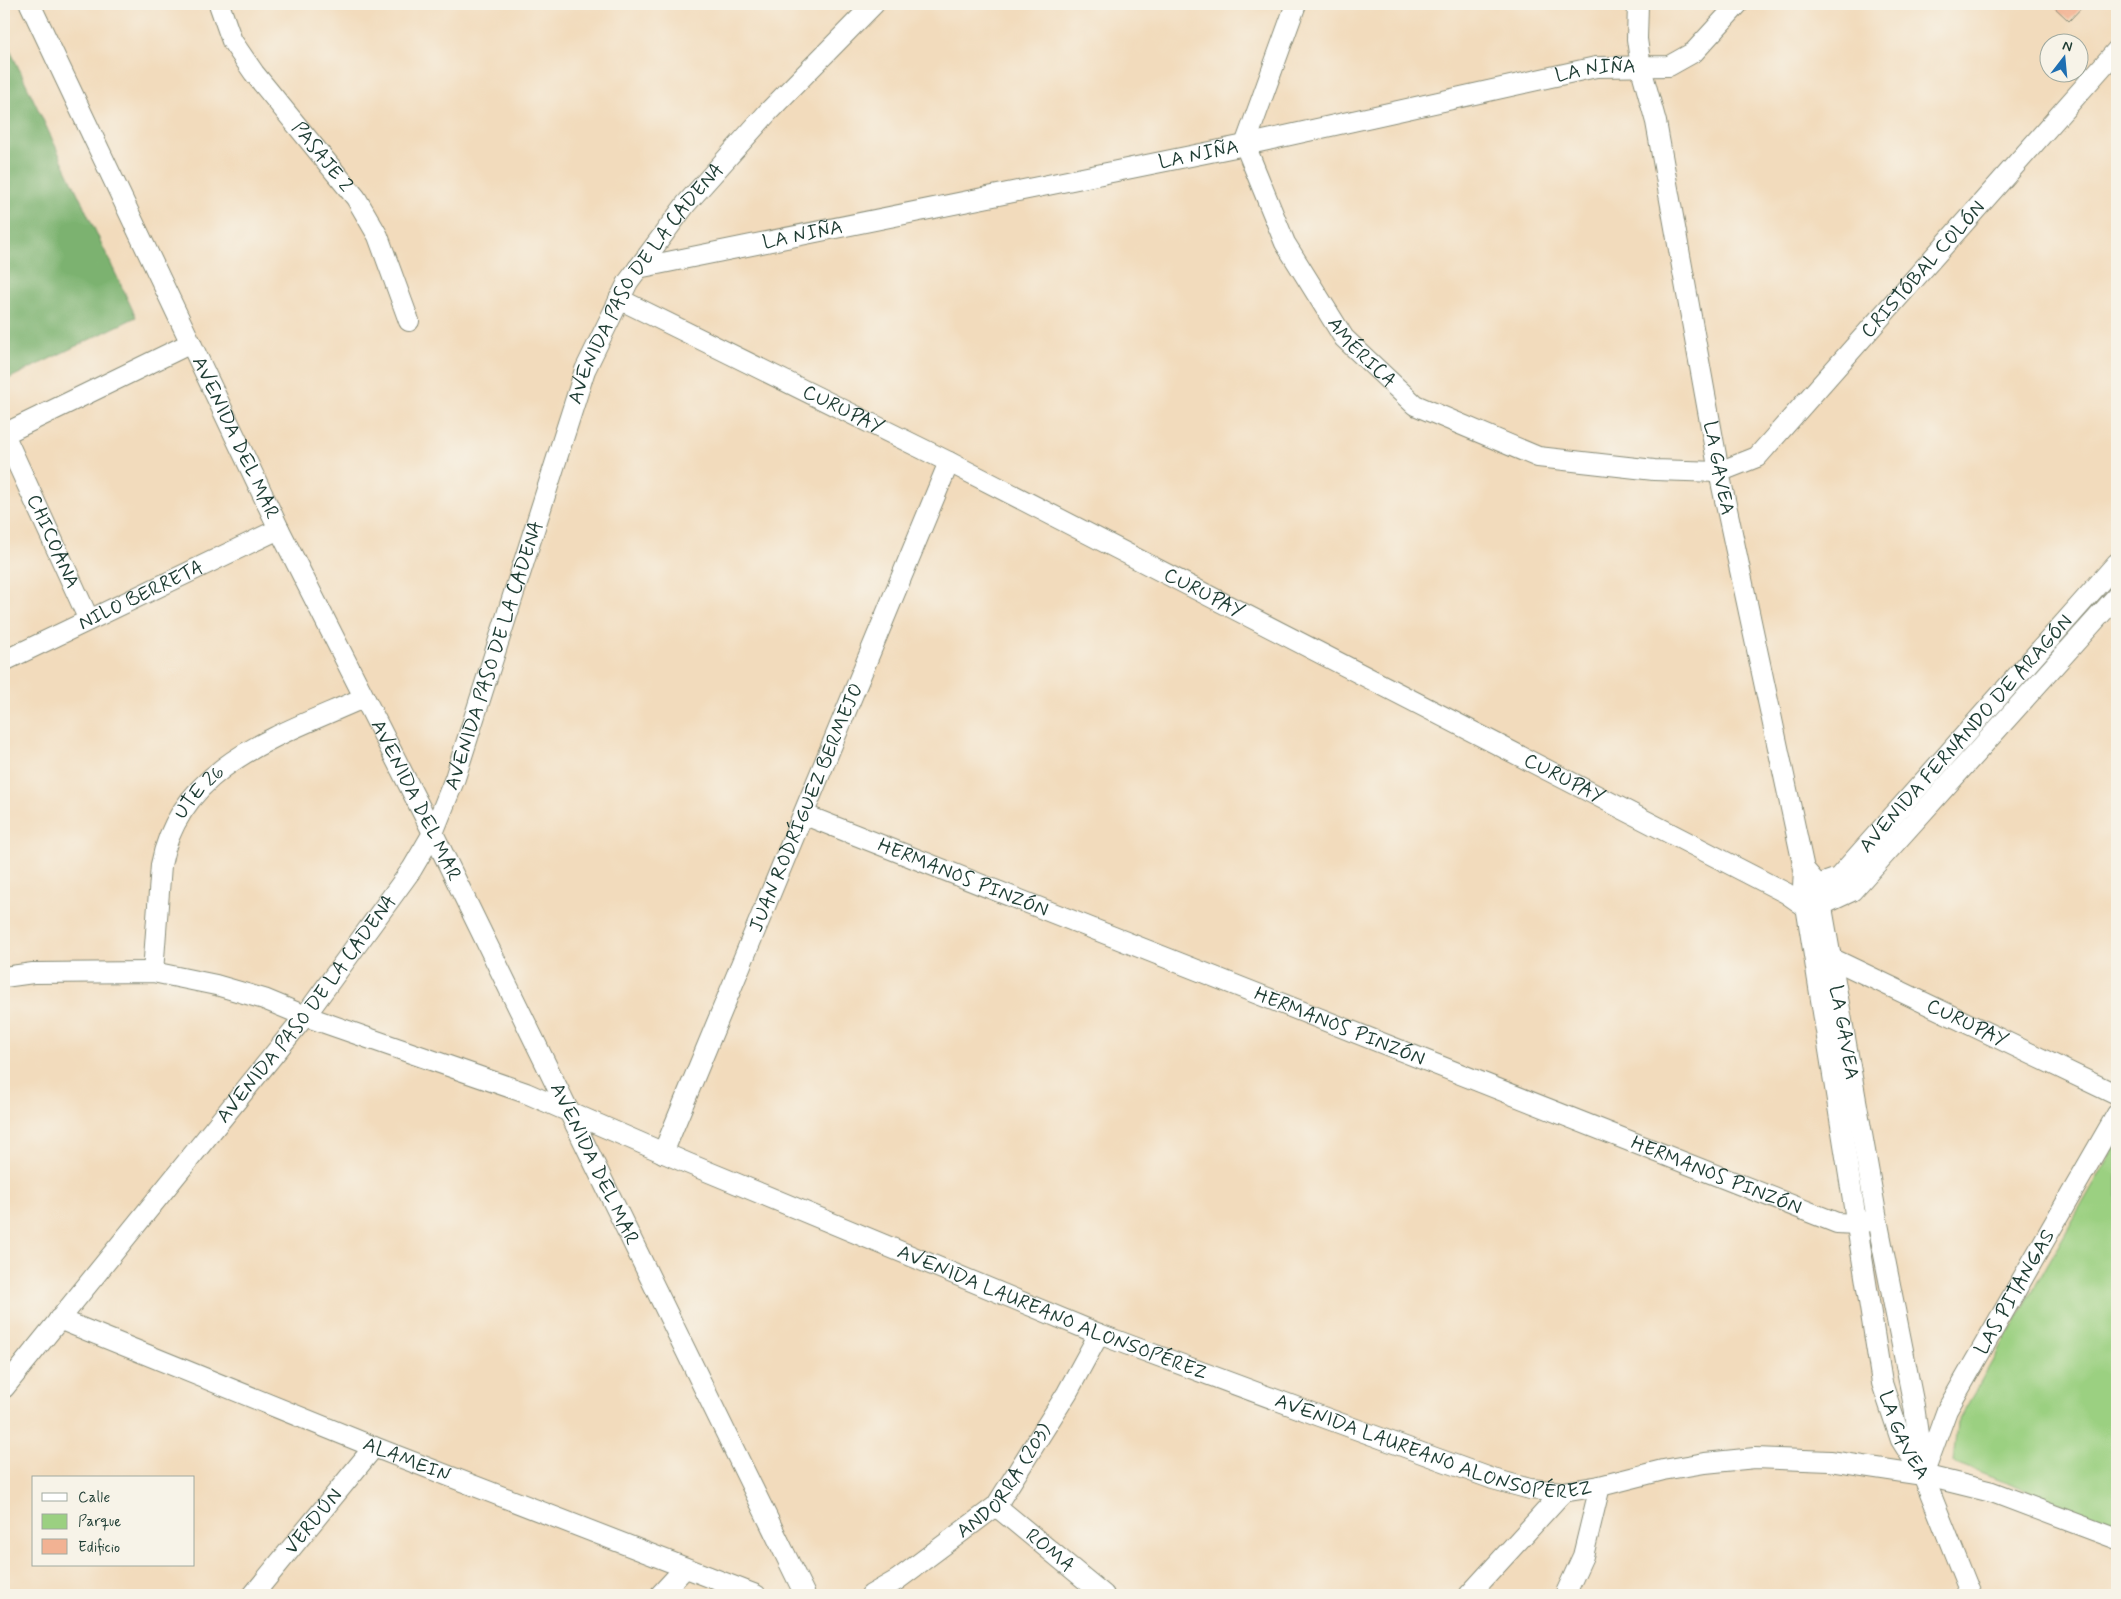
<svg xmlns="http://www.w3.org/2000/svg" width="2121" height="1599" font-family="Mynerve,sans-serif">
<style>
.green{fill:#9bd081;stroke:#5d865a}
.forest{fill:#7cb26f;stroke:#4e7852}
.building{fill:#f2b293}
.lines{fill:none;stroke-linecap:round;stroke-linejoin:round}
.minor-casing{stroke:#888c78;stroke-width:22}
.minor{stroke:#fff;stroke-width:20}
.labels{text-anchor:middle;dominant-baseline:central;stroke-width:4;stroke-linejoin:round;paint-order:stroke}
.street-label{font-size:20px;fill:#1f3d34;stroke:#f7f3e8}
</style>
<rect width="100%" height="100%" fill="#f7f3e8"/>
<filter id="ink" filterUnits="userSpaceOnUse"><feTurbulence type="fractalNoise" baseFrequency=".02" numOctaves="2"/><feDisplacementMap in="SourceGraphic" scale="10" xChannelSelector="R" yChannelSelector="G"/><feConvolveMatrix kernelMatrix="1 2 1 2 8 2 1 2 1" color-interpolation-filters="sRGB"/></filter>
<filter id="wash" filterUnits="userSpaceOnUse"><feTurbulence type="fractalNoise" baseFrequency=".0096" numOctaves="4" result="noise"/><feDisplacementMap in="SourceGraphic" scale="20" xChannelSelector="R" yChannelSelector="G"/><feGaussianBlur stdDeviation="1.12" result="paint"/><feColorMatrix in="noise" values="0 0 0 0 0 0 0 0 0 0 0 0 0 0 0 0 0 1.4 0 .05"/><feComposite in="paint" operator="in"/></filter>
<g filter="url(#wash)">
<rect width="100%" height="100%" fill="#f2dbbc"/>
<path class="green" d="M2117,1143v383l-164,-64 4,-39z"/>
<path class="forest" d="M4,37l132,280 -132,64z"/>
<g id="blocks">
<path class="building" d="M2051,4h34l-16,17z"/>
</g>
</g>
<g filter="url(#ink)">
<use href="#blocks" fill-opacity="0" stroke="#888c78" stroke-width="1"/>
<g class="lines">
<defs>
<g id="minor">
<path id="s1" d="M30,4l249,525 154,304 372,762"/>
<path id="s2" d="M219,4l13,37 22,32 102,125 22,38 31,85"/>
<path id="s3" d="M1296,4l-51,141 40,98 59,95 71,67 123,52 116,13 65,2 38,-15 360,-407"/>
<path id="s4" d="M1638,4l-1,35 4,29 15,54 63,350 85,397 -1,18 12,75 67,421 19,57 22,35 48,120"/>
<path id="s5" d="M638,268l607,-123 351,-78 73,-1 25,-14 44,-48"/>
<path id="s6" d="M619,299l330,163 837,431 20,14 16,-2 30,-14 265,-295"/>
<path d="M4,434l187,-91"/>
<path id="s7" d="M4,434l85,186"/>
<path id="s8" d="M4,661l275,-132"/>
<path id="s9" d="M805,815l1032,408 19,1 21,-5"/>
<path id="s10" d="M1804,869l14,16 59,334 37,187 9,64"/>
<path id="s11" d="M1807,886l11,-1 20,-7 279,-315"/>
<path id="s12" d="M1824,960l9,-1 284,136"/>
<path id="s13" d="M153,972l8,-107c19,-101 120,-130 202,-167"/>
<path id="s14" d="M4,977l29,-4 120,-1 63,13 48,14 41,17 221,77 161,70 412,171 221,82 173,63 37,10 33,3 37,-6 63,-16 42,-7 50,-5 75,3 93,14 69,17 125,47"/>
<path id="s15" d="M663,1153l286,-691"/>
<path id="s16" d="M59,1319l315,128 382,148"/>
<path id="s17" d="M4,1388l301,-372 107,-147 21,-36 22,-55 130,-408 43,-88 58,-78 83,-93 105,-107"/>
<path id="s18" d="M1925,1470l22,-60 170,-296"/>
<path id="s19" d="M996,1506l108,89"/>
<path id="s20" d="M253,1595l121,-148"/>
<path d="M660,1595l25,-27"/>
<path id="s21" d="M871,1595l26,-15 99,-74 71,-113 32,-59"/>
<path d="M1469,1595l94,-103"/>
<path d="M1565,1595l18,-39 17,-70"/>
</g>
</defs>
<use href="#minor" class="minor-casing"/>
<use href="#minor" class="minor"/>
</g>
</g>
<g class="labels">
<g class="street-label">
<text stroke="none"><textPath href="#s5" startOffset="978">LA NIÑA</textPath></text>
<text stroke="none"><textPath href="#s5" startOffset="572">LA NIÑA</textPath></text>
<text stroke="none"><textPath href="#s2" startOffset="186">PASAJE 2</textPath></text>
<text stroke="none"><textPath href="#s5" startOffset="168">LA NIÑA</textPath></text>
<text stroke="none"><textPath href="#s3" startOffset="1072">CRISTÓBAL COLÓN</textPath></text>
<text stroke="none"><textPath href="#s17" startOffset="1295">AVENIDA PASO DE LA CADENA</textPath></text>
<text stroke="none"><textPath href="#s3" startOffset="390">AMÉRICA</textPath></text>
<text stroke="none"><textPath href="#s6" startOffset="250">CURUPAY</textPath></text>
<text stroke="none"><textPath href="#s1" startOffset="480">AVENIDA DEL MAR</textPath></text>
<text stroke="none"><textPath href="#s4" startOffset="472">LA GAVEA</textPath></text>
<text stroke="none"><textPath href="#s7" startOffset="118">CHICOANA</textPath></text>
<text stroke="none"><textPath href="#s6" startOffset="655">CURUPAY</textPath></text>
<text stroke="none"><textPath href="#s8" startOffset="152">NILO BERRETA</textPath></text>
<text stroke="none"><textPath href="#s17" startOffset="890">AVENIDA PASO DE LA CADENA</textPath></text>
<text stroke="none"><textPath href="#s11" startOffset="225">AVENIDA FERNANDO DE ARAGÓN</textPath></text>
<text stroke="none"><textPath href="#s6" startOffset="1060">CURUPAY</textPath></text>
<text stroke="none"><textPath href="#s13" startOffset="191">UTE 26</textPath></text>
<text stroke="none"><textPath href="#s1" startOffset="885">AVENIDA DEL MAR</textPath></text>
<text stroke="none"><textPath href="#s15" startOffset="374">JUAN RODRÍGUEZ BERMEJO</textPath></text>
<text stroke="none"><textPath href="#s9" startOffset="170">HERMANOS PINZÓN</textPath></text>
<text stroke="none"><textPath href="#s17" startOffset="485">AVENIDA PASO DE LA CADENA</textPath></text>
<text stroke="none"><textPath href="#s12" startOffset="158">CURUPAY</textPath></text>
<text stroke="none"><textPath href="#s9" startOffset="575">HERMANOS PINZÓN</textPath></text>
<text stroke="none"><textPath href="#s10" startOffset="171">LA GAVEA</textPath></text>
<text stroke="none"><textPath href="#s1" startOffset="1290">AVENIDA DEL MAR</textPath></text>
<text stroke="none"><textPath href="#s9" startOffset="980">HERMANOS PINZÓN</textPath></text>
<text stroke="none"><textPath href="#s18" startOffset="200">LAS PITANGAS</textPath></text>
<text stroke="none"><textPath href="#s14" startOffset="1112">AVENIDA LAUREANO ALONSOPÉREZ</textPath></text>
<text stroke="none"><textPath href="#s4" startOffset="1459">LA GAVEA</textPath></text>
<text stroke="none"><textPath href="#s14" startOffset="1518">AVENIDA LAUREANO ALONSOPÉREZ</textPath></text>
<text stroke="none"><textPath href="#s16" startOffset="375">ALAMEIN</textPath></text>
<text stroke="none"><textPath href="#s21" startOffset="178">ANDORRA (203)</textPath></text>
<text stroke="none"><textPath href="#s20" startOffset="95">VERDÚN</textPath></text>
<text stroke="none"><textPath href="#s19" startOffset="70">ROMA</textPath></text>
</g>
</g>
<rect width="2121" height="1599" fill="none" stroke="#f7f3e8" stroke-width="20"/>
<rect x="32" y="1476" width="162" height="90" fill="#f7f3e8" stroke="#a1aaa0"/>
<rect x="42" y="1493" width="25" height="8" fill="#ffffff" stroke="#a1aaa0"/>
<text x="78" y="1502" font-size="15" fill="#1f3d34">Calle</text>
<rect x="42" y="1514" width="25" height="15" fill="#9bd081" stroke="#a1aaa0"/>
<text x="78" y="1526" font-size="15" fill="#1f3d34">Parque</text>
<rect x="42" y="1539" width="25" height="15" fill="#f2b293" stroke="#a1aaa0"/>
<text x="78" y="1552" font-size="15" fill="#1f3d34">Edificio</text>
<g transform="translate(2064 58) rotate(16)"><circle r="24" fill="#f7f3e8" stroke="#a1aaa0"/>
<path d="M0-4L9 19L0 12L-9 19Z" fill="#1f6fb2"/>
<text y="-8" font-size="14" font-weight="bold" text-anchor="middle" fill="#1f3d34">N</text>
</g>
</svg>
